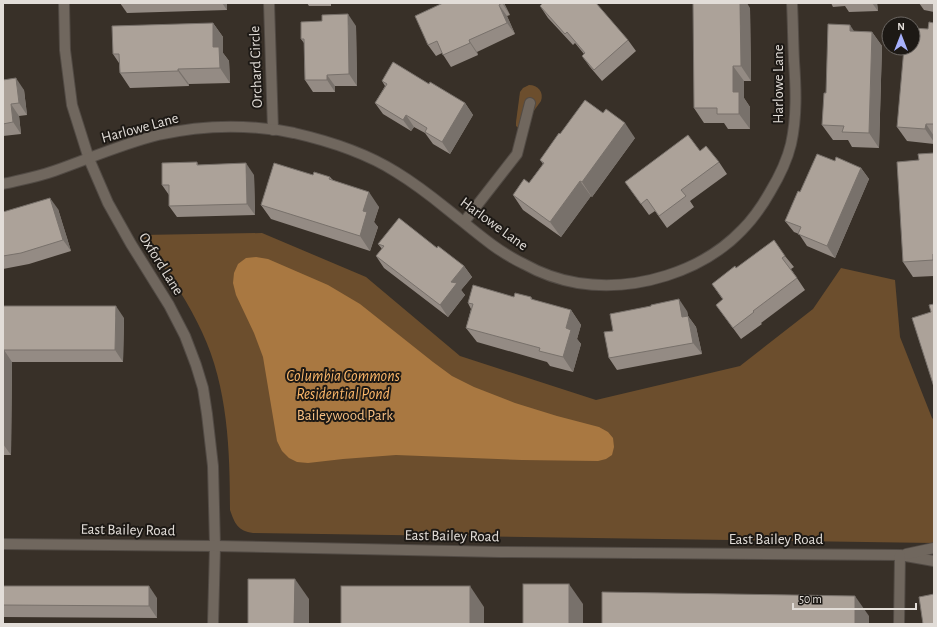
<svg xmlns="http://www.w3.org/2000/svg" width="937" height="627" font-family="'Alegreya Sans',sans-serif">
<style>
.green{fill:#6c4e2d}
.water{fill:#a97841}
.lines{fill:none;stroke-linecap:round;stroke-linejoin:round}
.minor-casing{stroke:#524b45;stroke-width:12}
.minor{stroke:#70675e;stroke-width:10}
.wall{fill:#948b84}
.shaded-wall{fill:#78716b}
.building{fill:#aca299;stroke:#78716b}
.labels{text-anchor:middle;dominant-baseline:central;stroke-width:4;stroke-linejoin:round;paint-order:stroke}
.street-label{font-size:15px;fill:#e2ddd8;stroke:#1d1915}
.park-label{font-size:15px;fill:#f6bf83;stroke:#1d1915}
.water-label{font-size:16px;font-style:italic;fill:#fcb769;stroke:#1d1915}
</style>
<rect width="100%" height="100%" fill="#383028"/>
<g class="green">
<path d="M529,85c9,0 15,7 12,16l-19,26 -2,2 -4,-3v-4l4,-30 3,-4z"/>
<path d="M262,233l104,44 94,79 136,44 144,-34 73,-57 28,-41 54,12 5,57 32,81 2,2v123l-681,-10c-15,-2 -18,-9 -23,-23 0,-59 -2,-123 -28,-178 -16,-35 -39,-66 -61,-97z"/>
</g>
<path class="water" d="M256,257l12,2 60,26 32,19 73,58 19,14 22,11 41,16 42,13 42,11 9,5 5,6 1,9 -2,8 -6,4 -8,2 -76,-1 -126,-5 -53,4 -35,4 -11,-1 -8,-4 -7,-7 -5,-10 -14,-84 -9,-24 -18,-38 -3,-12 1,-10 4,-9 8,-6z"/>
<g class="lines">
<defs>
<g id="minor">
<path d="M64,3l1,47 7,55 17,54 19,44 23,41 38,61 16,31 11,29 7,23 4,26 6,52 2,80 -2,78"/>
<path d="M269,3l4,127"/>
<path d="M3,184c17,-4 34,-7 51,-13 34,-12 68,-27 104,-36 44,-10 91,-11 136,-2 35,8 72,20 102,39 18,11 35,24 51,37 24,19 49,42 77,55 16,9 36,16 54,19 57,9 124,-11 164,-53 11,-11 20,-24 28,-38 9,-15 17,-31 21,-48 6,-27 5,-55 3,-83 -1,-20 -1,-39 -2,-58"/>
<path d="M464,222l53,-68 13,-51"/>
<path d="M3,544l212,2 285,6 400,3 34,6"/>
<path d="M906,554l28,-6"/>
<path d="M899,624l1,-69"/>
</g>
</defs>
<use href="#minor" class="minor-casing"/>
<use href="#minor" class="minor"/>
</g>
<g class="wall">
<path d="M120,3h107v7l-100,3z"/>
<path d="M307,3h24v3h-22z"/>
<path d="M443,3h61l6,12 -3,1 8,18 -38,18 1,3 -27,12 -9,-14 -6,3 -8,-11z"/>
<path d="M831,3h46l1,8 -29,1 -4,-6 -12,1z"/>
<path d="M919,3h15v9l-10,-2z"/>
<path d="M540,6l88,34 8,11 -34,30 -12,-14 -8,-11 2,-2 -9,-11 -2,2 -25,-27z"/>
<path d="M750,8l1,73h-7v17l6,9v22h-22l-4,-6h-20l-10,-15z"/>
<path d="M322,21l34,5 1,60h-22v6h-22l-8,-12 -1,-37 -3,-4z"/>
<path d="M213,23l10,14v16l6,8 1,22 -41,1v2l-59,2 -10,-15 -1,-10 -6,-9z"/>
<path d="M934,23v121l-27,-3 -10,-14 31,-98z"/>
<path d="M854,31l18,1 10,14 -3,102 -27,-1 -4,-7h-15l-11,-15 4,-32z"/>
<path d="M3,80l21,10 3,25 -8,1 2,18 -18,2z"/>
<path d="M382,81l47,3 36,19 8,12 -23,39 -17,-10 -8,-11 -11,-6 -3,4 -28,-17 -8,-11 10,-17z"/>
<path d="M560,134l75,4 -43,59 -1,-1 -30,41 -38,-27 -10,-15 16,-12 14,-19 -3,-4z"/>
<path d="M700,151l19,11 8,12 -37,27 4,6 -27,21 -12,-17 -6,4 -24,-33z"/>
<path d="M934,153v123l-21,1 -10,-15 16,-102z"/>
<path d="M835,161l26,7 8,11 -34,79 -28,-12 -8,-12 -5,-2 -9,-11 15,-29z"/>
<path d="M197,162l1,3 56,10 1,40 -78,2 -8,-11v-11l-7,-10z"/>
<path d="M313,175l17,2 3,3 46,27 -5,15 4,5 -8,24 -99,-32 -10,-14z"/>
<path d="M58,209l13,42 -42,13 -26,5v-57z"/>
<path d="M378,244l59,4 27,18 8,11 -11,13 4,5 -17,22 -64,-49 -8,-12 6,-7z"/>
<path d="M785,256l9,11 -3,2 14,21 -44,33 1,1 -21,15 -25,-34 7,-5 -11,-16 24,-16z"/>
<path d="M514,297h17l2,3 38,10 10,15 -4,14 4,5 -8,28 -23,-6 -3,-4 -70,-20 -11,-14 5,-19 -3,-6z"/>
<path d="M3,306l121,12 -1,44h-111l-1,93h-8z"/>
<path d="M687,311l1,5 8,11 6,27 -85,16 -8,-12z"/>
<path d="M3,586l154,12v20l-154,-1z"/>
</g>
<g class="shaded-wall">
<path d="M222,3h5v7z"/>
<path d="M502,3h2l6,12z"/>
<path d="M740,3h7l3,5 1,73 -10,-15z"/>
<path d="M872,3h5l1,8z"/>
<path d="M499,5l8,11 8,18 -8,-11z"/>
<path d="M348,14l8,12 1,60 -8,-12z"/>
<path d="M213,23l10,14v16l6,8 1,22 -10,-15 -7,-21z"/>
<path d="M850,25l10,15 -10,-9z"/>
<path d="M872,32l10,14 -3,102 -10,-15z"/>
<path d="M469,40l8,12 1,3 -8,-12z"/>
<path d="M733,66l11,15v17l6,9v22l-11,-15 -6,-22z"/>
<path d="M178,69l11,15v2l-11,-15z"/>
<path d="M327,75l8,11v6l-8,-12z"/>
<path d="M16,78l8,12 3,25 -8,-12z"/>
<path d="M465,103l8,12 -23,39 -8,-12z"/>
<path d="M11,104l8,12 2,18 -8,-12z"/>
<path d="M406,115l8,12 -3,4 -8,-11z"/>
<path d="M625,123l10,15 -43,59 -10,-15z"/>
<path d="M926,124l8,12v6l-9,-13z"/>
<path d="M246,163l8,12 1,40 -8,-11z"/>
<path d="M861,168l8,11 -34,79 -8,-12z"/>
<path d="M580,181l11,15 -30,41 -11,-15z"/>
<path d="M369,192l10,15 -5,15 4,5 -8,24 -10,-15 3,-25z"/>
<path d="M50,198l8,11 13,42 -8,-11z"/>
<path d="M464,266l8,11 -11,13 4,5 -17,22 -8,-12 11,-23z"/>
<path d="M679,299l8,12 3,17 -8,-11z"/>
<path d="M116,306l8,12 -1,44 -8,-12z"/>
<path d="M571,310l10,15 -4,14 4,5 -8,28 -10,-15 3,-29z"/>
<path d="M688,316l8,11 6,27 -9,-11z"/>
<path d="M4,350l8,12 -1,93 -8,-11z"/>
<path d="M295,579l14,20v25h-15z"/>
<path d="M569,584l14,20v20h-14z"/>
<path d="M149,586l8,12v20l-8,-12z"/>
<path d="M470,586l14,21v17h-14z"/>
<path d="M855,596l14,20v8h-14z"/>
</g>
<g class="building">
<path d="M443,3h59l-3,2 8,18 -38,17 1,3 -27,12 -6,-14 -9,4 -13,-29z"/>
<path d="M543,3h53l32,37 -34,30 -12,-14 3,-3 -18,-21 -2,2 -25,-28z"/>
<path d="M693,3h47l1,63h-8v26h6v22h-22v-6h-23z"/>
<path d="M348,14l1,60 -22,1v5h-22l-1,-41h-3v-17l21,-1v-6z"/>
<path d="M929,22l5,1v101h-8l-1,5 -28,-2 7,-79h9v-20l15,1z"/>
<path d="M213,23v24h6l1,21 -42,1v2l-58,2 -1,-19h-6l-1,-28z"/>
<path d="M828,24l22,1v6l22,1 -3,101 -27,-1 2,-6 -22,-1 2,-32h2z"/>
<path d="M393,62l36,22 1,-2 35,21 -23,39 -17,-10 2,-4 -21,-13 -3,5 -28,-17 12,-19 -5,-3z"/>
<path d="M16,78l3,25 -8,1 2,18 -10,2v-44z"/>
<path d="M585,100l18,13 3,-4 19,14 -43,59 -2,-1 -30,41 -37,-27 11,-16 5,4 15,-20 -4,-3 19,-27 1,1z"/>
<path d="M688,135l12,16 6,-5 13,16 -38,28 5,6 -27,20 -12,-17 -6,5 -16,-22z"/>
<path d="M934,153v101h-1v6l-30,2 -6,-100 22,-2 -1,-6z"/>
<path d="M817,154l18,7 1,-4 25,11 -34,78 -29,-12 3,-7 -16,-6 13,-30 2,1z"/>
<path d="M197,162v3l49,-2 1,41 -78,2v-21h-7v-22z"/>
<path d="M274,163l39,12 1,-3 16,5 -1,2 40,13 -6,19 4,1 -7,24 -99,-31z"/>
<path d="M50,198l13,42 -42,13 -18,3v-44z"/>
<path d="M399,218l38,30 1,-2 26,20 -13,16 6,1 -17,22 -64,-49 8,-10 -6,-2z"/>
<path d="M774,240l11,16 -3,2 15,20 -44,33 1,1 -21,16 -17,-23 7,-6 -11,-15 23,-18 1,2z"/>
<path d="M473,285l41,12 1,-4 16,4v2l40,11 -5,18 5,2 -8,27 -24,-6 1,-3 -74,-20 7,-24 -5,-1z"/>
<path d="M679,299l3,18 6,-1 5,27 -84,15 -5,-26 9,-1 -3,-17 41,-8v-1z"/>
<path d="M934,304v83l-22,-69 19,-6 -2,-7z"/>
<path d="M3,306h113l-1,44h-111l-1,94z"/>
<path d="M248,579h47l-1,45h-46z"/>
<rect x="523" y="584" width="46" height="40"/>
<path d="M3,586h146v20l-146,-1z"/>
<rect x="341" y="586" width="129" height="38"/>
<path d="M602,592l253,4v28h-253z"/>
<path d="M934,594v30h-11l-4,-27z"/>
</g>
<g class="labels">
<g class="street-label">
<text transform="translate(256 67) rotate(-92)">Orchard Circle</text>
<text transform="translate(778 84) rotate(-90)">Harlowe Lane</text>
<text transform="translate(140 128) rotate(-15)">Harlowe Lane</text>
<text transform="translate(494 224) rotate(36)">Harlowe Lane</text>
<text transform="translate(161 264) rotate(58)">Oxford Lane</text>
<text transform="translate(128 530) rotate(1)">East Bailey Road</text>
<text transform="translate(452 536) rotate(1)">East Bailey Road</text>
<text x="776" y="539">East Bailey Road</text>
</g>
<g class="park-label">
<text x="345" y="415">Baileywood Park</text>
</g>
<g class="water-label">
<text x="343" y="376">Columbia Commons<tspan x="343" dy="18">Residential Pond</tspan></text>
</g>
</g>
<rect width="937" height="627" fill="none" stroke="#e2ddd8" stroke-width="8"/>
<g transform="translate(901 36)"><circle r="19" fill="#1d1915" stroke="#6c6763"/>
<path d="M0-3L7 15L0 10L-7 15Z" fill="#a7b1fc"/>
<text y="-6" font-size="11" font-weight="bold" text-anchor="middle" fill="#e2ddd8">N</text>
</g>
<path d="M793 603v6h123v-6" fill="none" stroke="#e2ddd8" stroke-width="2"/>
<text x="799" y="603" font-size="12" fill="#e2ddd8" stroke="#1d1915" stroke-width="3" paint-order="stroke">50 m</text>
</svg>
